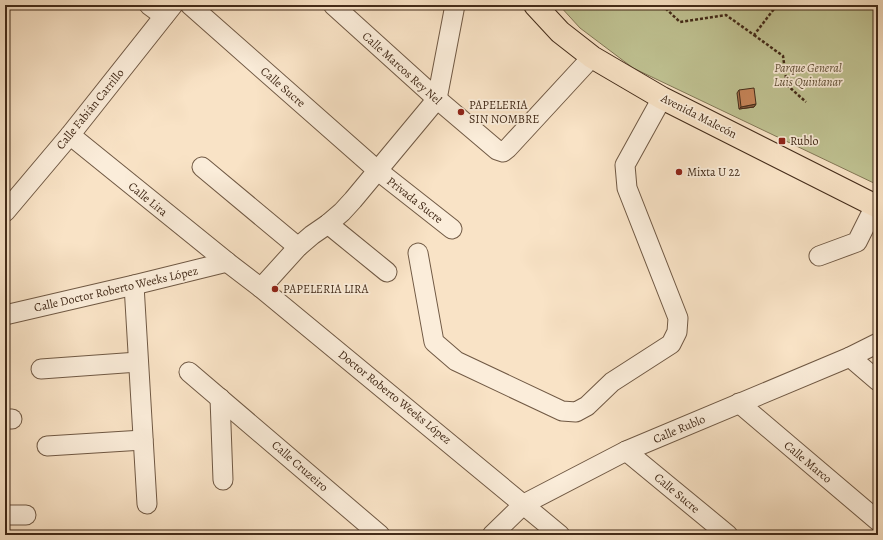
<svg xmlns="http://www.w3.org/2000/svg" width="883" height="540" font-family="Alegreya,serif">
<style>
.green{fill:#c0c393;stroke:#827756}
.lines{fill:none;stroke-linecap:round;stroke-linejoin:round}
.minor-casing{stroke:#705944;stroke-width:21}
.major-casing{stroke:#432b19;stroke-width:24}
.path{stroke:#432b19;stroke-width:2.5;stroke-dasharray:3 2;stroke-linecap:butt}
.minor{stroke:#fbedda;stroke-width:19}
.major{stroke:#f9e3c6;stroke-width:22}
.wall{fill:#ac734d;stroke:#432b19}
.shaded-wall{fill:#8c5e3f;stroke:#432b19}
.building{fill:#c8865a;stroke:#432b19}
.poi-dot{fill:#8f2418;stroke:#fbedda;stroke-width:1.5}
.labels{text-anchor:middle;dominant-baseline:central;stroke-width:3.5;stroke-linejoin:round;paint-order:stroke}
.street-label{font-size:12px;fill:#432b19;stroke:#fbedda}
.park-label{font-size:12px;font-style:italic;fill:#625138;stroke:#fbedda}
.poi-label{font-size:12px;fill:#432b19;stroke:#fbedda;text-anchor:start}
</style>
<rect width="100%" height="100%" fill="#f9e3c6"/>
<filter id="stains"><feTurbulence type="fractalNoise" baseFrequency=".005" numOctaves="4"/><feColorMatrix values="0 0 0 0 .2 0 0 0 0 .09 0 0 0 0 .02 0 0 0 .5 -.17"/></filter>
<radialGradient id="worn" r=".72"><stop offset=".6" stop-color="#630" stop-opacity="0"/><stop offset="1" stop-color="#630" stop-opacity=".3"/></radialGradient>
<path class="green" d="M559,5h319v180l-245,-117 -53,-40z"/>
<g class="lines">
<defs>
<g id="minor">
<path d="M149,5l15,11"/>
<path d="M190,5l187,165 75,59"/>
<path d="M333,5l104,94 60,51 6,2 5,-4 84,-91"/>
<path d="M70,135l157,127 34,26 299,247"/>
<path d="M202,167l96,80"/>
<path d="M5,212l65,-77 103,-130"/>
<path d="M328,224l59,48"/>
<path d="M418,253l16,89 22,19 106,50 14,1 11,-6 25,-24 59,-38 6,-12 1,-14 -51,-130 -2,-23 37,-67"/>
<path d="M819,256l38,-14 18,-36"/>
<path d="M134,285l13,219"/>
<path d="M261,288l37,-41 14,-12 16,-11 14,-12 11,-12 84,-101 18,-94"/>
<path d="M5,315l129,-30 93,-23"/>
<path d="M850,357l28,24"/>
<path d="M41,369l97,-7"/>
<path d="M189,372l191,163"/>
<path d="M220,398l3,82"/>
<path d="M739,403l139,118"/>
<path d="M5,419h7"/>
<path d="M47,446l96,-6"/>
<path d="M626,451l102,84"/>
<path d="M5,515h21"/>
<path d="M492,535l32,-31 102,-53 224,-94 28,-14"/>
</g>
<path id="major" d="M535,5l25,27 32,25 70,41 216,109"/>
</defs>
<use href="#minor" class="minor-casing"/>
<use href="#major" class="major-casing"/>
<g class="path">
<path d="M662,5l18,17 46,-7 28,20 23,-30"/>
<path d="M754,35l29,21 4,29 19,17"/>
</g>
<use href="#minor" class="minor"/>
<use href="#major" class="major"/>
</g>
<path class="wall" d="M739,90l17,14 -2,3 -15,2 -2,-16z"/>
<path class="shaded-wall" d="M756,104l-2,3 -15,2 2,-2z"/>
<path class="building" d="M754,88l2,16 -15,3 -2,-17z"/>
<g class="poi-dot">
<circle cx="461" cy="112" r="4"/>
<rect x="778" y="137" width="8" height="8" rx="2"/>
<circle cx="679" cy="172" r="4"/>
<circle cx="275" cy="289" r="4"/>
</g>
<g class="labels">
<g class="street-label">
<text transform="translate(402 68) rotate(42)">Calle Marcos Rey Nel</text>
<text transform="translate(283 87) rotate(41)">Calle Sucre</text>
<text transform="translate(90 109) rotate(-51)">Calle Fabián Carrillo</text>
<text transform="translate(699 116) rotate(27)">Avenida Malecón</text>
<text transform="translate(148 199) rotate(39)">Calle Lira</text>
<text transform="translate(415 200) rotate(38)">Privada Sucre</text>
<text transform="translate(116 289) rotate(-13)">Calle Doctor Roberto Weeks López</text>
<text transform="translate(395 397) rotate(39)">Doctor Roberto Weeks López</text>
<text transform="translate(679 429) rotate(-23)">Calle Rublo</text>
<text transform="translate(808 462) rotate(40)">Calle Marco</text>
<text transform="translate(300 466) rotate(41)">Calle Cruzeiro</text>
<text transform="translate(677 493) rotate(40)">Calle Sucre</text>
</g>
<g class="park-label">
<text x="808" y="68">Parque General<tspan x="808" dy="14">Luis Quintanar</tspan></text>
</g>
<g class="poi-label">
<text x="469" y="105">PAPELERIA<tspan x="469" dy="14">SIN NOMBRE</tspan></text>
<text x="790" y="141">Rublo</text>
<text x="687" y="172">Mixta U 22</text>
<text x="283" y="289">PAPELERIA LIRA</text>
</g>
</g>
<rect width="883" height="540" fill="none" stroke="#f9e3c6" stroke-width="20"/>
<rect x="6" y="6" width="871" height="528" fill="none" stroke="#432b19" stroke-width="2"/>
<rect x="10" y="10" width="863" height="520" fill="none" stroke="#432b19"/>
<rect width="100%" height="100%" filter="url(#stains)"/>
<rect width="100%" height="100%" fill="url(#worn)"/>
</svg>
